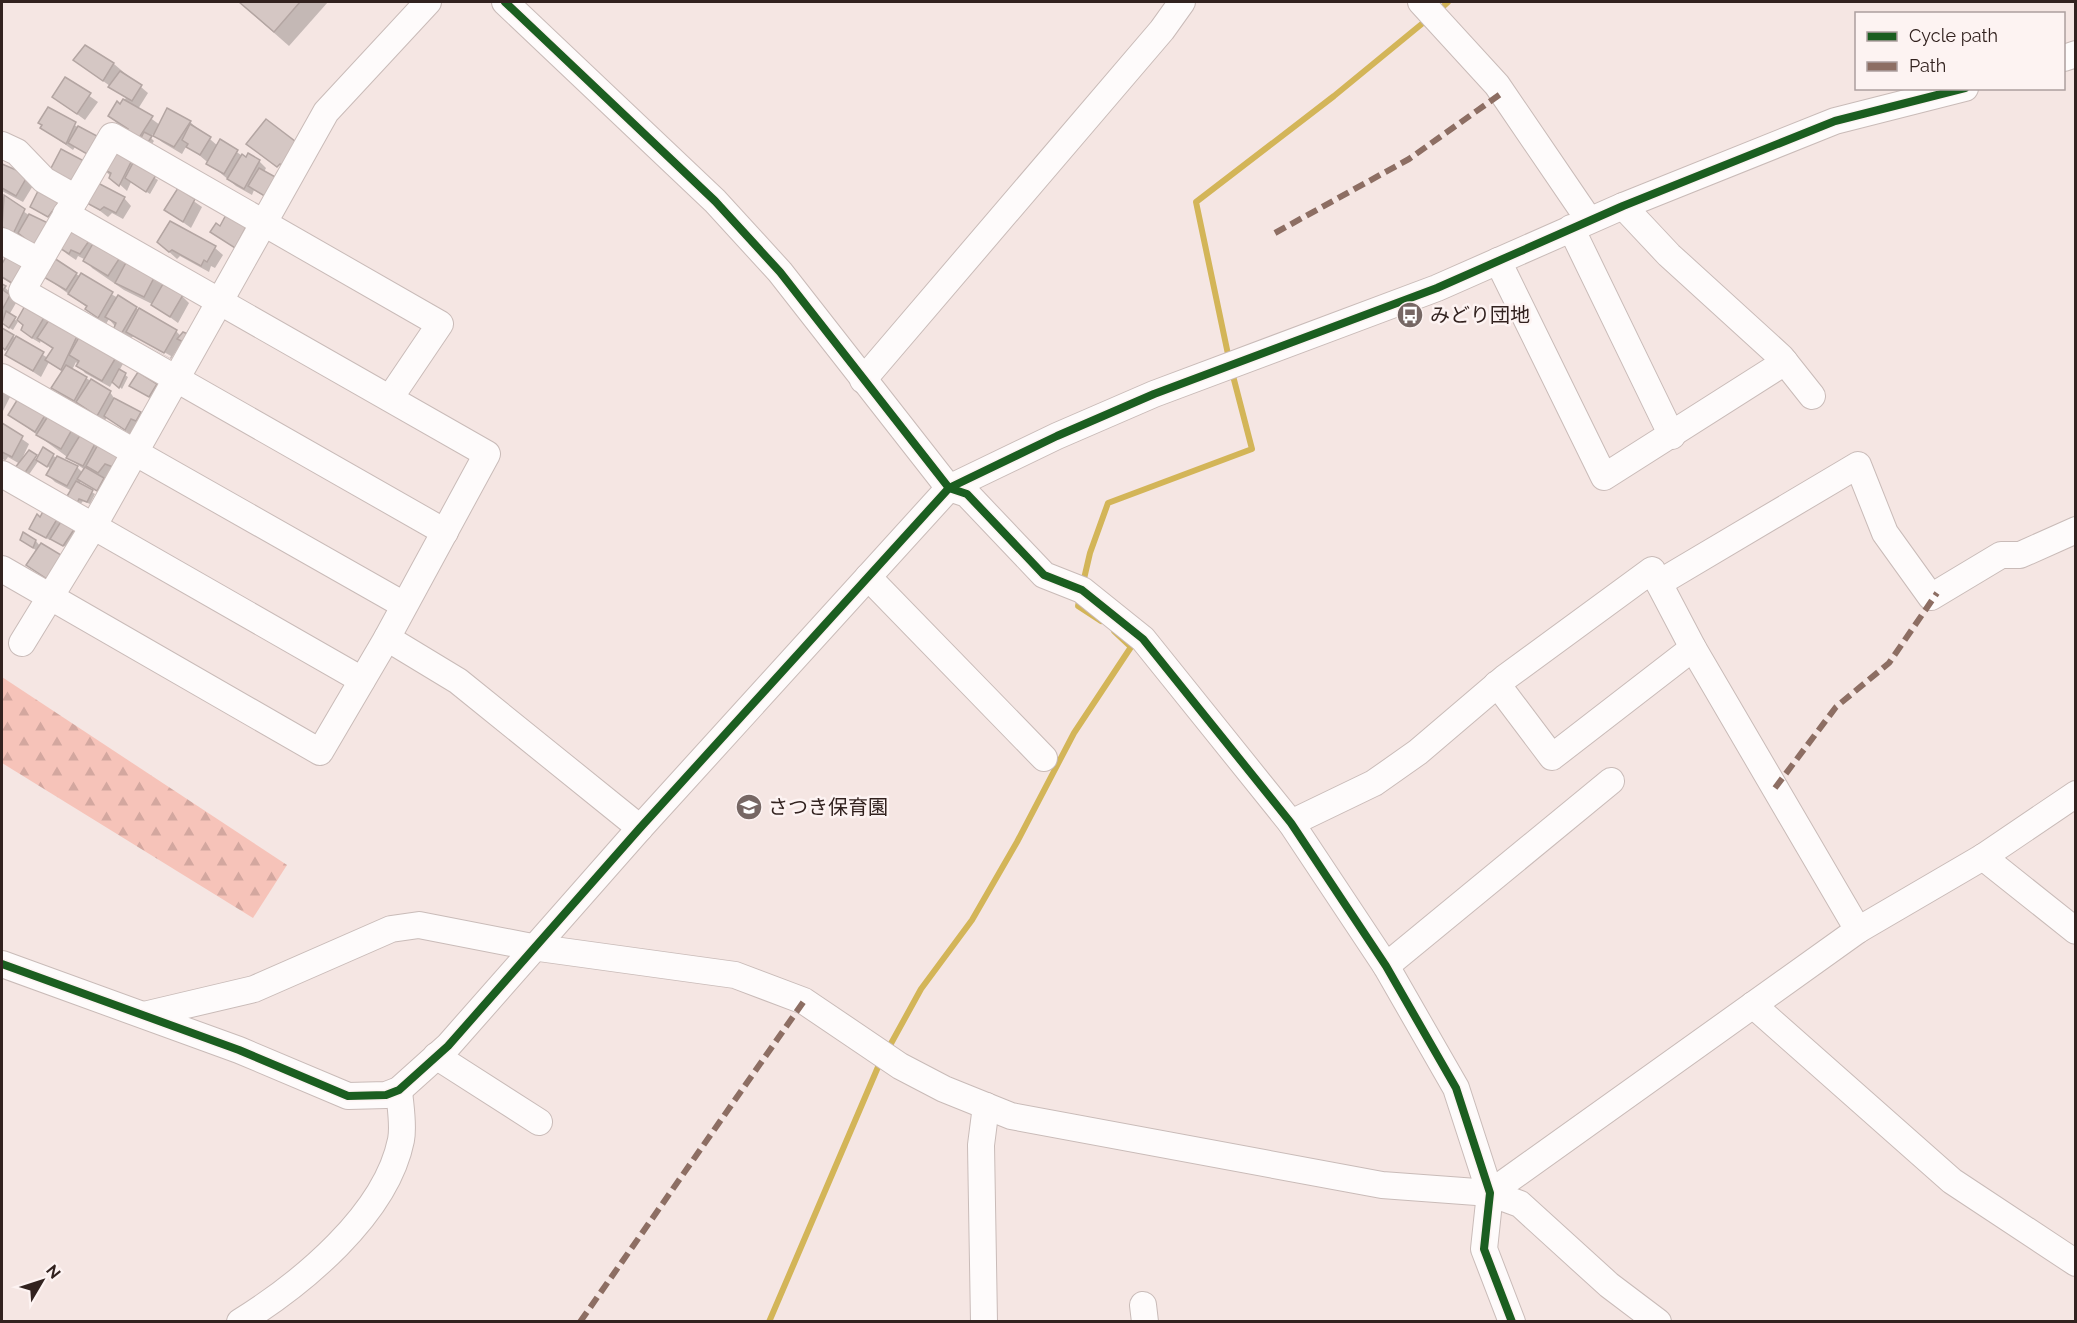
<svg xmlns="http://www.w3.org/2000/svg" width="2077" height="1323" font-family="Raleway,'Noto Sans JP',sans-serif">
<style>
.forest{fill:url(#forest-firs)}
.shadow{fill:#0003}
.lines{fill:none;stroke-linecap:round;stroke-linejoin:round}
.stream{stroke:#d3b558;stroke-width:6}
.building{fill:#d5c7c4;stroke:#b3a5a2;stroke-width:1.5}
.minor-casing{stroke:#c9bbb8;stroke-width:28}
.minor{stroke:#fefbfb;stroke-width:26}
.quiet{stroke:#8d6e63;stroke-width:6;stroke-dasharray:12 6;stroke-linecap:butt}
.cycleway-casing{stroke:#fdf3f2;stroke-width:11}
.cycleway{stroke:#1b5e20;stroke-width:8}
.labels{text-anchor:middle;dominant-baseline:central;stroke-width:5;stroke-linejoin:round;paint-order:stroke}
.poi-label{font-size:20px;fill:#32221f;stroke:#fdf3f2;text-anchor:start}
</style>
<defs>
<pattern id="forest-firs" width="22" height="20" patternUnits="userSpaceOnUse" patternTransform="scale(1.5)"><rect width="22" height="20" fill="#f6c3b9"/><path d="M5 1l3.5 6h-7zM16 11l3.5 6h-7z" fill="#d3a79f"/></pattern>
</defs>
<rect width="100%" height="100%" fill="#f5e6e3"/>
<path class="forest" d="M2,677l285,188 -34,53 -251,-155z"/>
<g class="shadow">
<path d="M239,2h89l-39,44z"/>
<path d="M85,47l29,17 34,29 -10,16 22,16 30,-3 28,24 2,-5 27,18 2,-4 10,6 7,7 -2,4 12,32 -22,-14 -2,5 -16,-9 -49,-41 -5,9 -20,-12 -9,-8 -2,4 3,3 -5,7 -32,-25 -7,-7 16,-18 -51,-38z"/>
<path d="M65,79l33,23 -13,18 -31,-23z"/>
<path d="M48,109l51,31 -9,16 -15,-9 -2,3 -31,-22z"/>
<path d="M112,153l28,11 -1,4 19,12 -8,14 -19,-12 -4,9 -26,-24z"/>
<path d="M2,163l32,21 -11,18 -21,-11z"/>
<path d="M178,190l24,17 -11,21 -25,-18z"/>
<path d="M2,196l28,20 14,37 -21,-17 -3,4 -18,-11z"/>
<path d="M124,198l7,8 -8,13 -11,-6 -4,4 -21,-16z"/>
<path d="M170,223l45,25 8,7 -8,13 -4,-2 -2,6 -29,-16 -3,3 -11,-10z"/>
<path d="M246,226l7,7 -10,21 -31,-22 9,-4z"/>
<path d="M71,229l111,67 7,7 -11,20 -26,-19 -28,-14 -32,-22 -6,-8 -8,-4 -2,4 -9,-6 -7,-8z"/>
<path d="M8,256l15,35 -21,-13v-11z"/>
<path d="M76,274l100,57 13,14 -7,-3 -11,17 -36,-20 35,19 1,-2 -37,-21 -6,7 -19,-23 -3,5 -12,-8 -6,-8 -44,-32z"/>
<path d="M2,285l10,9 -2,3 6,6 -7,12 9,7 9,-16 23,16 2,-3 72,43 -5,9 9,6 -6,12 -9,-8 -3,6 -25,-14 -9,-11 -4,8 38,22 6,9 31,20 -15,15 -25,-19 -3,5 -44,-27 -7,-7 10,-16 -14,-10 -8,15 -34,-22 2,-3 -7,-6v-16l46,28 6,-8 -13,-10 -1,3 -10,-6 -7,-7 1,-5 -5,-5 -6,10 -8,-5 -3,-7z"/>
<path d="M138,374l22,14 -8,11 -21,-13z"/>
<path d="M2,389l8,8 -8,16z"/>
<path d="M19,400l63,34 44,28 -25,31 -20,-12 -2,3 16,10 -5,10 -7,-3 -3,4 -9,-4 1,-10 -17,-9 -7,-7 3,-6 -12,-9 -11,16 -9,-4 1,-8 -12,-7 -3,4 -3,-3v-33l27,19 -8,17 32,-5 24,11 6,6 2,-3 -75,-55z"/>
<path d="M45,510l32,22 -10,16 -16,-11 -1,3 -16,-8z"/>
<path d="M22,540l14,1 4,5 15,39 -27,-20 9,-14z"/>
</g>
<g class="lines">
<g class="stream">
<path d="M1437,12l11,-10"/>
<path d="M1229,359l-33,-157 138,-106 95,-78"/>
<path d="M1083,583l7,-30 18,-50 144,-54 -20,-77"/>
<path d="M1080,596l-2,10 23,15"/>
<path d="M888,1049l33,-60 51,-69 45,-78 57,-109 57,-86 -17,-16"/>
<path d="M769,1322l112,-262"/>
</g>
</g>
<g class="building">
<path d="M239,2h61l-26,30z"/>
<path d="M85,45l29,18 -11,18 -30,-21z"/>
<path d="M120,71l22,14 -10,16 -24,-14z"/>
<path d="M65,77l26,16 -14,21 -25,-17z"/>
<path d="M123,99l30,17 -16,25 -12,-8 3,-4 -20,-13 9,-15 3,3z"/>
<path d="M48,107l28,15 -10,22 -26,-16 2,-3 -4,-2z"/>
<path d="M167,108l24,13 -17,26 -21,-11z"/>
<path d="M266,119l34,26 -15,23 -5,-4 -3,3 -31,-23z"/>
<path d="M190,124l21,13 -11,18 -14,-8 2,-3 -6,-4z"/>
<path d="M78,126l19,10 -10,18 -19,-11z"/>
<path d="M144,132l8,4 -7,11 -6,-5z"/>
<path d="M220,139l18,11 -14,24 -18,-10z"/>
<path d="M61,149l23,12 -12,20 -5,2 -18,-11z"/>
<path d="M111,151l23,5 -15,30 -10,-8 2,-5 -12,-6z"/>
<path d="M248,153l12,7 -16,29 -17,-10 15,-25 4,3z"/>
<path d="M133,163l23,12 -10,17 -21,-14z"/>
<path d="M2,164l26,11 -12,21 -14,-8z"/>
<path d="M259,168l20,11 -11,19 -20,-12z"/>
<path d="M96,182l29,15 -9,16 -12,-6 -4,3 -15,-8z"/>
<path d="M178,188l17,11 -12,23 -19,-12z"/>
<path d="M39,189l21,12 -12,16 -18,-10z"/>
<path d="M4,195l21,14 -12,25 -11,-7z"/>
<path d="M227,213l20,12 -12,23 -25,-16 6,-9 4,3z"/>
<path d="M29,214l19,9 -12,24 -18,-14z"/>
<path d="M170,221l46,25 -9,16 -3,-2 -3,6 -29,-16 -3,2 -12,-10z"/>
<path d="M70,227l21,11 -11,16 -9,-4 -2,4 -11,-7z"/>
<path d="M95,240l26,16 -13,20 -25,-15z"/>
<path d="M7,255l18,12 -10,18 -13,-8v-13z"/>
<path d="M54,258l23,15 -11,17 -24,-14z"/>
<path d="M128,259l28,15 -12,23 -29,-14z"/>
<path d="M81,273l32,19 -15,26 -13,-9 2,-3 -19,-12z"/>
<path d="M2,284l4,2 -3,4 7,5 -8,15z"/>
<path d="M163,284l20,11 -13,22 -19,-12z"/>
<path d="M118,295l19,12 -17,29 -7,-6 3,-7 -11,-6z"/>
<path d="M26,304l19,12 -13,22 -11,-8 2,-5 -6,-5z"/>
<path d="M139,308l38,22 -13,23 -38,-21z"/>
<path d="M6,311l10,6 -7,11 -7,-5z"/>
<path d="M51,317l27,17 -17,36 -16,-10 8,-12 -16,-10z"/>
<path d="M2,328l12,7 -9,15 -3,-3z"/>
<path d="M183,332l7,3 -4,8 -9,-4z"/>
<path d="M81,334l37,20 -16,27 -26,-15 3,-5 -10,-6z"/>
<path d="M16,336l28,16 -11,19 -28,-16z"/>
<path d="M66,365l21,12 -13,24 -23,-13z"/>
<path d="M119,369l7,4 -7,15 -7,-6z"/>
<path d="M138,372l19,12 -8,13 -20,-11z"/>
<path d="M91,379l20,12 -14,25 -21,-14z"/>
<path d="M19,397l28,15 -12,20 -27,-17z"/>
<path d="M114,398l27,14 -5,9 -5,-2 -6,11 -21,-14z"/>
<path d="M50,413l24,13 -13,23 -25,-14z"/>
<path d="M2,423l21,13 -11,21 -10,-5z"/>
<path d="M82,432l15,8 -14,26 -17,-8z"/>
<path d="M99,443l20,11 -6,13 -8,-3 -7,9 -12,-7z"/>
<path d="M43,447l11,7 -7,13 -11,-7z"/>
<path d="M29,450l8,5 -13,19 -10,-5z"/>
<path d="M57,456l21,10 -11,20 -21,-11z"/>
<path d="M85,467l19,11 -7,13 -20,-12z"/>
<path d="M76,481l17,9 -6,12 -8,-3 -2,4 -11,-5z"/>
<path d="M45,508l14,8 -13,22 -17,-9 8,-15 3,3z"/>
<path d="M62,520l13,8 -12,18 -13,-7z"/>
<path d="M23,532l13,8 -3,8 -13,-8z"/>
<path d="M41,543l20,12 -14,24 -21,-14z"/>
</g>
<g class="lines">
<defs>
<g id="minor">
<path d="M505,2l210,199 65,71 169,216 18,6 77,81 38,15 61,49 148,184 95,143 70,122 34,105 -6,56 28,73"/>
<path d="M1421,2l76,83 92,135"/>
<path d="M2064,58l12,-4"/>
<path d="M2,145l15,7 27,28 32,18"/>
<path d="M1623,206l46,49 112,102 31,39"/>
<path d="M1571,228l101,208"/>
<path d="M2,241l37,20"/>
<path d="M1498,261l106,216 181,-115"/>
<path d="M2,377l402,228"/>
<path d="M863,380l299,-350 20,-28"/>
<path d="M390,398l50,-74 -328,-188 -90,155 423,241"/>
<path d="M2,474l360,206"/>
<path d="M2,569l318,183 67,-114 100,-184 -421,-240"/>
<path d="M868,577l176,181"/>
<path d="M1659,583l199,-118 27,68 46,64 70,-42h19l56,-25"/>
<path d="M387,638l71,43 182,147"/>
<path d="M22,643l71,-116 233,-415 102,-110"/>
<path d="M1497,684l55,73 141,-109"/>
<path d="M1291,823l83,-40 44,-31 88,-75 146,-107 41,78 165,282"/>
<path d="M1983,857l93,74"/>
<path d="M2,964l237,86 109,46 38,-1 13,-5 49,-44 192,-218 309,-340 108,-52 97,-42 283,-106 186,-82 212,-85 130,-33"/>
<path d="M1386,966l225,-185"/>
<path d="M1753,1005l199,176 124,82"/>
<path d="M144,1015l110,-26 137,-60 28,-4 113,22 203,28 69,26 96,65 44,23 67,27 371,69 108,8 30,11 89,81 49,37"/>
<path d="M436,1056l103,66"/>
<path d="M1490,1193l368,-263 125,-73 93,-63"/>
<path d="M1143,1305l2,17"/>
<path d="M240,1322c61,-38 146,-107 161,-182 3,-15 -1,-35 -2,-50"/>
<path d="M984,1322l-3,-177 5,-39"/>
</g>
</defs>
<use href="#minor" class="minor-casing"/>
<use href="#minor" class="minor"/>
<g class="quiet">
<path d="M1275,233l134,-74 93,-66"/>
<path d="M1775,788l61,-81 53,-44 48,-70"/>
<path d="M580,1322l224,-321"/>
</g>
<defs>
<g id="cycleway">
<path d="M505,2l210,199 65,71 169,216 18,6 77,81 38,15 61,49 148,184 95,143 70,122 34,105 -6,56 28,73"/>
<path d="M2,964l237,86 109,46 38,-1 13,-5 49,-44 192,-218 309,-340 108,-52 97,-42 283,-106 186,-82 212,-85 130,-33"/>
</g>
</defs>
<use href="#cycleway" class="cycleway-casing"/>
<use href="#cycleway" class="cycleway"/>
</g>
<defs>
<symbol id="bus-disc" viewBox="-11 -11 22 22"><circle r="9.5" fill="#766764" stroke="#fdf3f2"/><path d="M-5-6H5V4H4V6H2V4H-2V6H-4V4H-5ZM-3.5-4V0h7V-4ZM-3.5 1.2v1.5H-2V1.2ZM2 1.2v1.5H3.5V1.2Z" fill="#fff"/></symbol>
<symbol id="school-disc" viewBox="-11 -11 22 22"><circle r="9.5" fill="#766764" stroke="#fdf3f2"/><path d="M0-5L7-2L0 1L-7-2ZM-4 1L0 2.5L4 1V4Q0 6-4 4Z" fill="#fff"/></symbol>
</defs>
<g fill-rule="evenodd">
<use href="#bus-disc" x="1395" y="300" width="30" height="30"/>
<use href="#school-disc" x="734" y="792" width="30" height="30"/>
</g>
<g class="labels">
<g class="poi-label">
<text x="1430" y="315">みどり団地</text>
<text x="768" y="807">さつき保育園</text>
</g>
</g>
<rect width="2077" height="1323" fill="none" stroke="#32221f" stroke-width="6"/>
<rect x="1855" y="12" width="210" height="78" fill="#fdf3f2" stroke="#ac9f9e" stroke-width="1.5"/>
<rect x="1867" y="32" width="30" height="9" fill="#1b5e20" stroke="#ac9f9e" stroke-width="1.5"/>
<text x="1909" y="42" font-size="18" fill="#32221f">Cycle path</text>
<rect x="1867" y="62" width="30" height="9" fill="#8d6e63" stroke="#ac9f9e" stroke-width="1.5"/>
<text x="1909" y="72" font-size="18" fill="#32221f">Path</text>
<g transform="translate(42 1281) rotate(51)" stroke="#fdf3f2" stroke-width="4.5" paint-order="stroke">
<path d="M0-4.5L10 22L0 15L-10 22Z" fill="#32221f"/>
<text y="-9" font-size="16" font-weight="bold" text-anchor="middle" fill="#32221f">N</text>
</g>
</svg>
